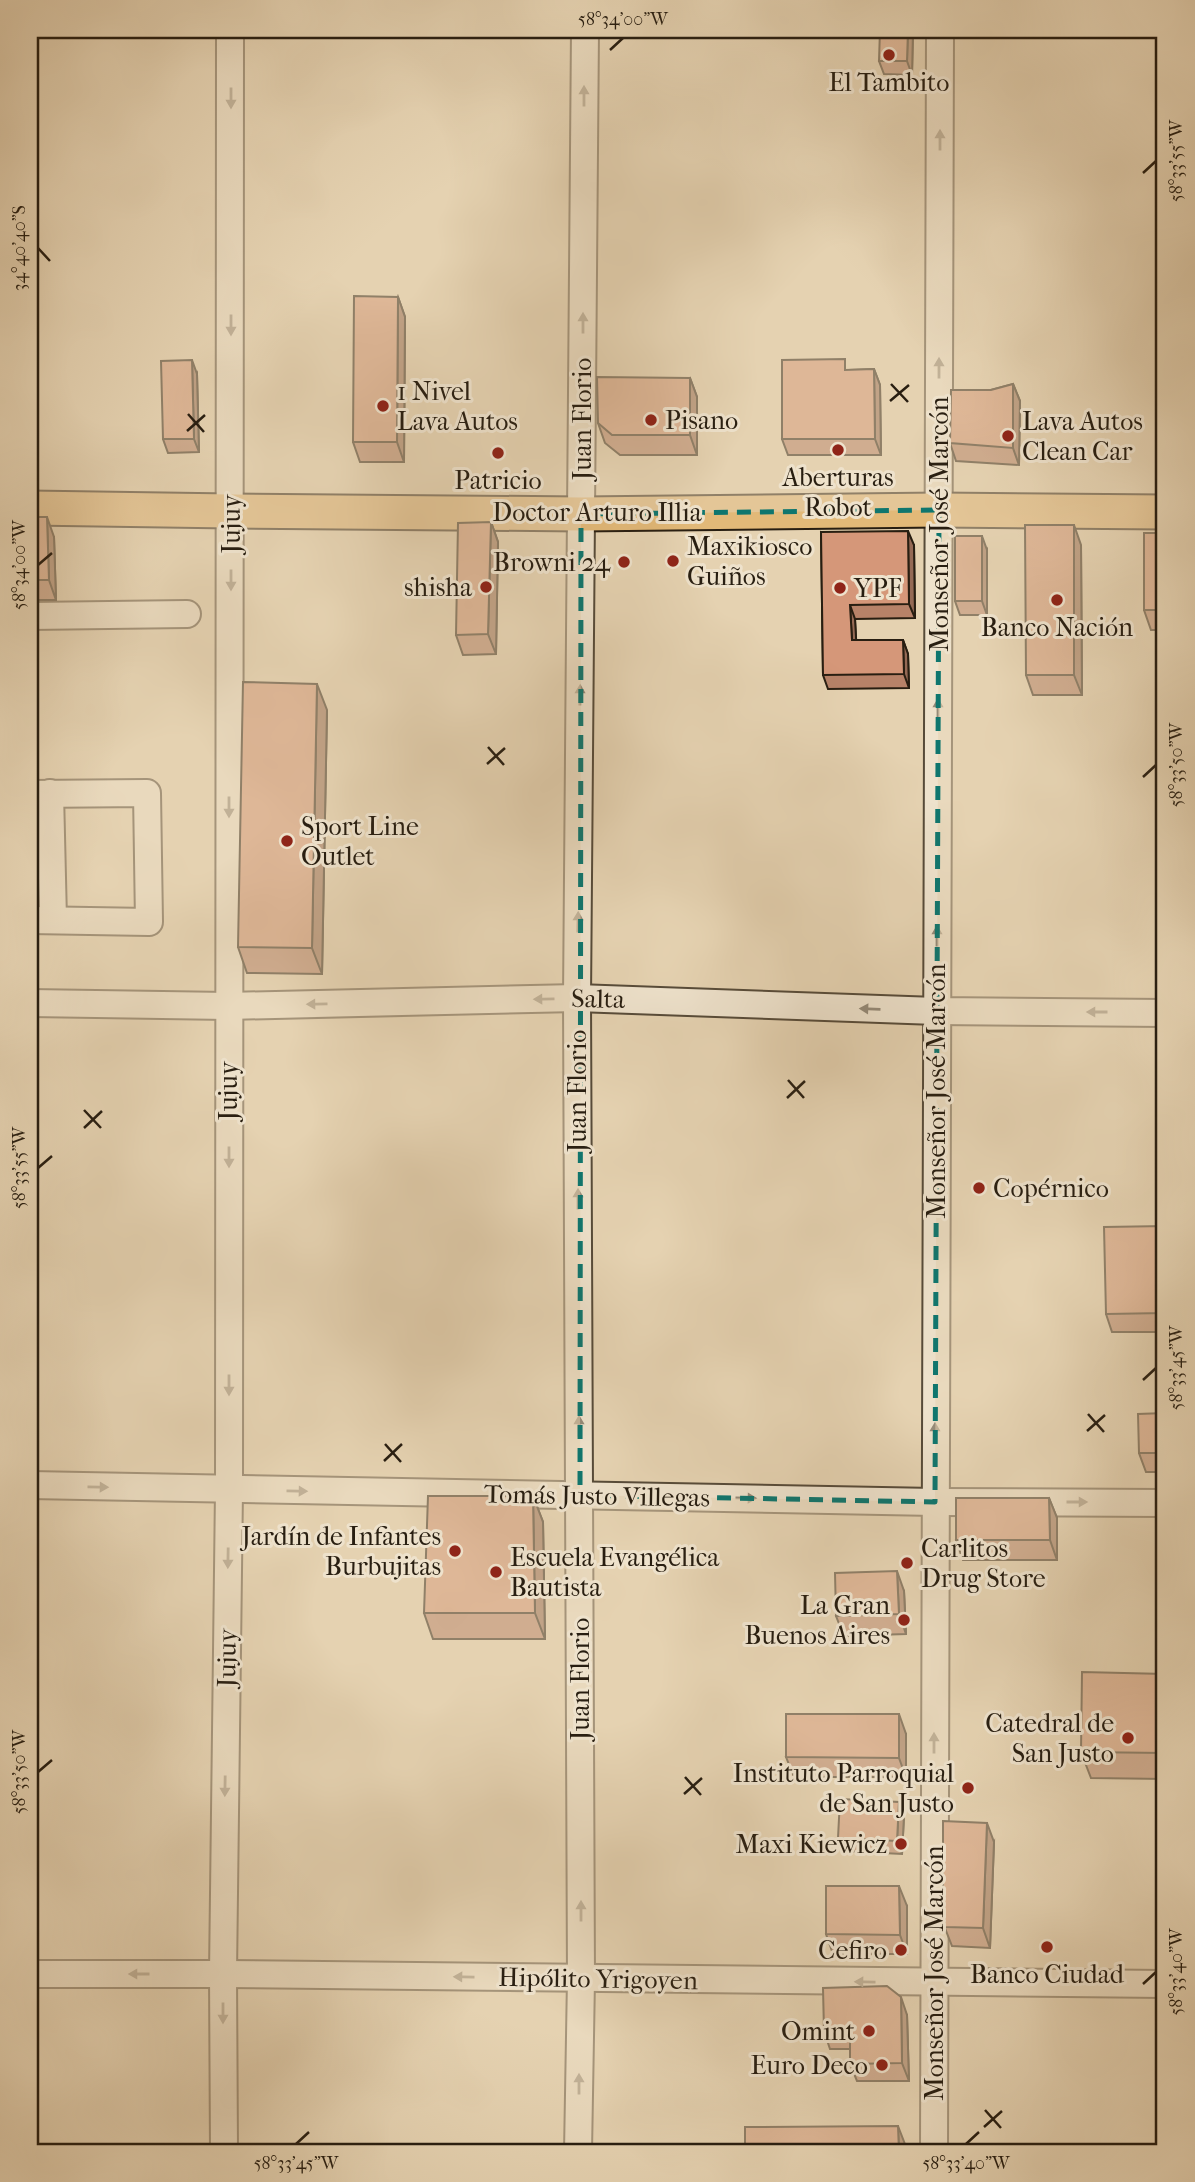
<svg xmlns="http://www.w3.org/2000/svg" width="1195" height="2182" font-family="'IM FELL French Canon',serif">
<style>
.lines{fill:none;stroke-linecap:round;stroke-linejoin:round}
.minor-casing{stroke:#574b39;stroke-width:30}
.major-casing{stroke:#281e11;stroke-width:37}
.minor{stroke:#eee2cc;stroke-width:26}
.major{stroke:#e2b978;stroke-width:33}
.wall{fill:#b78268;stroke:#281e11;stroke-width:2}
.shaded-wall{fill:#956a55;stroke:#281e11;stroke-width:2}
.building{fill:#d59779;stroke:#281e11;stroke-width:2}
.oneway{fill:#958a78}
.marked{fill:none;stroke:#0f766e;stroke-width:5;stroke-dasharray:14 9;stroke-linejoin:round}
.ticks{fill:none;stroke:#281e11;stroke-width:2.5}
.poi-dot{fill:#8f2418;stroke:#eee2cc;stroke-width:2.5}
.labels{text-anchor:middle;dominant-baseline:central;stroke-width:6;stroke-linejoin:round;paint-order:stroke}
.poi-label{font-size:26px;fill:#281e11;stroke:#eee2cc;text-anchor:end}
.street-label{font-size:26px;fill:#281e11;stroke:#eee2cc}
.neatline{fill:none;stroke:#281e11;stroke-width:2.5}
.ticks-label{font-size:18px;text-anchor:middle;fill:#281e11}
</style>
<rect width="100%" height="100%" fill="#e5d2b1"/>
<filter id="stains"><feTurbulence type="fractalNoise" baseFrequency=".00286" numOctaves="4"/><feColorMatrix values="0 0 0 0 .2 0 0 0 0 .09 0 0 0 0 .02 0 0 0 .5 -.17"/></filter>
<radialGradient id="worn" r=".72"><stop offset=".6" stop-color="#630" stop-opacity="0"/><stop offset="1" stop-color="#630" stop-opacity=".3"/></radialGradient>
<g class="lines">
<defs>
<g id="minor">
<path d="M30,616l157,-2"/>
<path d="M50,793l3,127"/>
<path d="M30,794l117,-1 2,129 -119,-2"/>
<path d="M30,1003l198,3 349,-8 359,13 229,2"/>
<path d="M30,1485l905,17 230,1"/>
<path d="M30,1974h193l942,10"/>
<path d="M224,2152l-1,-178 6,-484 1,-1460"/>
<path d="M578,2152l3,-173 -4,-981 8,-968"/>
<path d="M934,2152l6,-2122"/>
</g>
<path id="major" d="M30,508l201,3 350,3 358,-4 226,2"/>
</defs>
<use href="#minor" class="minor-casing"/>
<use href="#major" class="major-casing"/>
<use href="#minor" class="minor"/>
<use href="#major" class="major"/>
</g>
<g class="wall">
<path d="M913,31l-1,44 -28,-1 -5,-13z"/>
<path d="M398,297l7,20 -1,145h-44l-7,-20z"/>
<path d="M874,369l6,16 1,70h-93l-6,-16 67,-69z"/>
<path d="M197,374l2,78 -31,1 -5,-14z"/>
<path d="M690,378l7,19v58h-77l-15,-12 -7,-20z"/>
<path d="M1013,384l7,17 -1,64 -63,-4 -6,-18 41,-53z"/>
<path d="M30,517l24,20 2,63h-26z"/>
<path d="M491,522l7,20 -2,112 -33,1 -7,-20z"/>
<path d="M821,532l93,13 1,73 -60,1 1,21h47l5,14 1,34 -81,1 -5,-14z"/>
<path d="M1165,533v97h-14l-7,-20z"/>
<path d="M1081,545l1,150h-49l-7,-20z"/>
<path d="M987,550v65h-27l-5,-14z"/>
<path d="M327,710l-5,264 -75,-1 -9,-26z"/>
<path d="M1165,1226v106h-53l-6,-18z"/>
<path d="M1165,1413v59h-19l-7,-19z"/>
<path d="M533,1496l10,26 2,117h-112l-9,-26z"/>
<path d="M1049,1498l8,20v42h-94l-7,-20z"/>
<path d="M904,1591l2,43 -62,2 -8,-20z"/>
<path d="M1165,1674v105l-74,-1 -10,-26z"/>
<path d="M906,1734v43h-112l-8,-20z"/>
<path d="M899,1802l5,14 -2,38 -59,-3 -5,-13z"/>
<path d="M994,1842l-4,106 -38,-2 -9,-23z"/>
<path d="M907,1906v48h-74l-7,-20z"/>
<path d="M907,2015l2,66h-52l-7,-17v-15h-20l-6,-18z"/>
</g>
<g class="shaded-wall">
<path d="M908,30h4l1,1 -1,44 -5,-14z"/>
<path d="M398,297l7,20 -1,145 -7,-20z"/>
<path d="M192,360l5,14 2,78 -5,-13z"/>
<path d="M874,369l6,16 1,70 -6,-16z"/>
<path d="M690,378l7,19v58l-7,-20z"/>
<path d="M1013,384l7,17 -1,64 -6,-17z"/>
<path d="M47,517l7,20 2,63 -7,-20z"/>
<path d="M491,522l7,20 -2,112 -8,-20z"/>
<path d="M1074,525l7,20 1,150 -8,-20z"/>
<path d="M908,531l6,14 1,73 -6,-14z"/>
<path d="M982,536l5,14v65l-5,-14z"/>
<path d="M850,605l5,14 2,36 -5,-15z"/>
<path d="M903,640l5,14 1,34 -5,-14z"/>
<path d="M317,684l10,26 -5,264 -10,-26z"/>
<path d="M533,1496l10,26 2,117 -10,-26z"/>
<path d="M1049,1498l8,20v42l-7,-20z"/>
<path d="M897,1571l7,20 2,43 -7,-20z"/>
<path d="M899,1714l7,20v43l-7,-19z"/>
<path d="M899,1802l5,14 -2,38 -5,-13z"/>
<path d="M987,1823l7,19 -4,106 -7,-20z"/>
<path d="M899,1886l8,20v48l-7,-19z"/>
<path d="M901,1997l6,18 2,66 -7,-18z"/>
<path d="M898,2126l10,26h-9z"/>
</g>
<g class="building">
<path d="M880,30h28l-1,31h-28z"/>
<path d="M354,296l44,1 -1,145h-44z"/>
<path d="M845,359v11l29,-1 1,70h-93v-79z"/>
<path d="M192,360l2,79h-31l-2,-78z"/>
<path d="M597,377l93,1v57h-78l-14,-12z"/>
<path d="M1013,384v64l-63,-5 1,-53h40z"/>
<path d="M30,517h17l2,63h-19z"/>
<path d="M491,522l-3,112 -32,1 2,-112z"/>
<path d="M1025,525h49v150h-48z"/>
<path d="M908,531l1,73 -59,1 2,35h51l1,34 -81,1 -2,-143z"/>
<rect x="1144" y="533" width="21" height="77"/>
<rect x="955" y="536" width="27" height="65"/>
<path d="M243,682l74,2 -5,264 -74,-1z"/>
<path d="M1165,1226v87l-59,1 -2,-87z"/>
<path d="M1165,1413v40h-26l-1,-39z"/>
<path d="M428,1496h105l2,117h-111z"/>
<path d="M956,1498h93l1,42h-94z"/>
<path d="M897,1571l2,43 -63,2 -1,-43z"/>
<path d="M1082,1672l83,2v79l-84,-1z"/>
<path d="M786,1714h113v44l-113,-1z"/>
<path d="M840,1799l59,3 -2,39 -59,-3z"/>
<path d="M943,1821l44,2 -4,105 -38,-1 -2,-4z"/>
<path d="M826,1886h73l1,49 -74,-1z"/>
<path d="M887,1986l14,11 1,66 -52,1v-33h-26l-1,-43z"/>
<path d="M898,2126l1,26h-154v-25z"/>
</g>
<defs><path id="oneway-solid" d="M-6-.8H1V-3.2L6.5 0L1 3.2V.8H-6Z" transform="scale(1.75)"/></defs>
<g class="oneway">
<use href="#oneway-solid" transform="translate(584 96) rotate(-90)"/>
<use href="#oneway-solid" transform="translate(231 98) rotate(90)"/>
<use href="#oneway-solid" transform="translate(940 140) rotate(-90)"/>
<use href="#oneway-solid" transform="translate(583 323) rotate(-90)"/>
<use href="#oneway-solid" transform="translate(231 325) rotate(90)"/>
<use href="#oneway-solid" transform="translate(939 368) rotate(-90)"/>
<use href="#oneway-solid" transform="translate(231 580) rotate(90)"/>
<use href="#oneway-solid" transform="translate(580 695) rotate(-89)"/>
<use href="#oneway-solid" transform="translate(938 709) rotate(-90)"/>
<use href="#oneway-solid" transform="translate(229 807) rotate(90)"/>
<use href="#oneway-solid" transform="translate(578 922) rotate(-89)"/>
<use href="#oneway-solid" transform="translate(937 936) rotate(-90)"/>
<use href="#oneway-solid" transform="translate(544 999) rotate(179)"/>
<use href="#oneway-solid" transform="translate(317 1004) rotate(179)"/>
<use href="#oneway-solid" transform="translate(870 1009) rotate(-178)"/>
<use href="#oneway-solid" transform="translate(1097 1012) rotate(-180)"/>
<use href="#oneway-solid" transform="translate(229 1157) rotate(90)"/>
<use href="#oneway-solid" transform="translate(578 1199) rotate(-90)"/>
<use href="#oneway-solid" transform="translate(229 1385) rotate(90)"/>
<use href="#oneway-solid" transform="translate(579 1426) rotate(-90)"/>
<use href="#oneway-solid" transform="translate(935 1433) rotate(-90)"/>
<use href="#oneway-solid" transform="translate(98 1487) rotate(1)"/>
<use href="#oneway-solid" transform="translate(297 1491) rotate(1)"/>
<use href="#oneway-solid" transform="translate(746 1498) rotate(1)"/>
<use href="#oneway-solid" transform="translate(1077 1502)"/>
<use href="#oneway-solid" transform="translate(228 1558) rotate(91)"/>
<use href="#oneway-solid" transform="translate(934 1743) rotate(-90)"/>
<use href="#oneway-solid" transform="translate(225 1786) rotate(91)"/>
<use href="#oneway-solid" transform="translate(581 1911) rotate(-90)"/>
<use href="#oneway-solid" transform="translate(139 1974) rotate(-180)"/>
<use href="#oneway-solid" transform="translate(464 1977) rotate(-179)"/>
<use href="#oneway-solid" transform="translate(865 1982) rotate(-179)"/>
<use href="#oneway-solid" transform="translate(223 2013) rotate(90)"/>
<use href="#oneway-solid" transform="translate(579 2084) rotate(-90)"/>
</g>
<path d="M0 0H1195V2182H0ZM939,510l-4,992 -355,-7 1,-981z" fill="#e5d2b1" fill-opacity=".55" fill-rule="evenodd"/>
<path class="marked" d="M939,510l-4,992 -355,-7 1,-981z"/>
<path class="ticks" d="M610,50l13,-12M1143,173l13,-12M38,248l12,13M891,384l17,18M890,401l19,-16M188,414l16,18M187,431l18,-16M38,565l14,-12M488,747l16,18M487,764l18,-16M1143,777l13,-12M788,1080l16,18M787,1098l18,-17M84,1110l17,18M84,1128l18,-17M38,1168l14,-12M1143,1380l13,-12M1088,1414l16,18M1087,1431l18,-16M385,1444l16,18M384,1461l18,-17M38,1772l14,-12M685,1777l16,18M684,1794l18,-16M1143,1984l13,-12M985,2110l16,18M984,2127l18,-16M296,2144l13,-12M966,2144l13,-12"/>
<g class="poi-dot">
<circle cx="889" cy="55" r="7"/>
<circle cx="383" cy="406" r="7"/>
<circle cx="651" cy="420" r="7"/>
<circle cx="1008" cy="436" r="7"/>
<circle cx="838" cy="450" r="7"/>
<circle cx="498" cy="453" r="7"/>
<circle cx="673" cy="561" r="7"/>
<circle cx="624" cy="562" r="7"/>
<circle cx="486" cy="587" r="7"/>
<circle cx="840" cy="588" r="7"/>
<circle cx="1057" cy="600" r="7"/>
<circle cx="287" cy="841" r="7"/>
<circle cx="979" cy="1188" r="7"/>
<circle cx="455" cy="1551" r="7"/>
<circle cx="907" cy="1563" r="7"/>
<circle cx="496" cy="1572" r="7"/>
<circle cx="904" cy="1620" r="7"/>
<circle cx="1128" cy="1738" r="7"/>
<circle cx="968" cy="1788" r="7"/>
<circle cx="901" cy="1844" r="7"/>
<circle cx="1047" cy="1947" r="7"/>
<circle cx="901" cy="1950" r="7"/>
<circle cx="869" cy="2031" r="7"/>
<circle cx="882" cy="2065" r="7"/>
</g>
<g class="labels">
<g class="poi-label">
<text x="889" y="82" text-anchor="middle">El Tambito</text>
<text x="397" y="391" text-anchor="start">1 Nivel<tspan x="397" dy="30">Lava Autos</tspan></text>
<text x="665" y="420" text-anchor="start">Pisano</text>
<text x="1022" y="421" text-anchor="start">Lava Autos<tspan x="1022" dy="30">Clean Car</tspan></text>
<text x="838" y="477" text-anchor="middle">Aberturas<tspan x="838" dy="30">Robot</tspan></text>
<text x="498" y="480" text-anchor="middle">Patricio</text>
<text x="687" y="546" text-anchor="start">Maxikiosco<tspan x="687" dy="30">Guiños</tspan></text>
<text x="610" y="562">Browni 24</text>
<text x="472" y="587">shisha</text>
<text x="854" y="588" text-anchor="start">YPF</text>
<text x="1057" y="627" text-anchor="middle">Banco Nación</text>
<text x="301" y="826" text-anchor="start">Sport Line<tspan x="301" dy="30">Outlet</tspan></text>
<text x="993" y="1188" text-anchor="start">Copérnico</text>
<text x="441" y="1536">Jardín de Infantes<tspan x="441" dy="30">Burbujitas</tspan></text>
<text x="921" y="1548" text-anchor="start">Carlitos<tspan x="921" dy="30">Drug Store</tspan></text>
<text x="510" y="1557" text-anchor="start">Escuela Evangélica<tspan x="510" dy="30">Bautista</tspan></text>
<text x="890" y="1605">La Gran<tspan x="890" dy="30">Buenos Aires</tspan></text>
<text x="1114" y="1723">Catedral de<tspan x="1114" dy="30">San Justo</tspan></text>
<text x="954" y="1773">Instituto Parroquial<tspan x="954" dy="30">de San Justo</tspan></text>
<text x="887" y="1844">Maxi Kiewicz</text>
<text x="887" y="1950">Cefiro</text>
<text x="1047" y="1974" text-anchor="middle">Banco Ciudad</text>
<text x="855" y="2031">Omint</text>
<text x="868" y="2065">Euro Deco</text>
</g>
<g class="street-label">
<text transform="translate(582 419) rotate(-90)">Juan Florio</text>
<text x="597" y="512">Doctor Arturo Illia</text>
<text transform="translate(231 524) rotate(-90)">Jujuy</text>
<text transform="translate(939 524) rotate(-90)">Monseñor José Marcón</text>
<text transform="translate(598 999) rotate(1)">Salta</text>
<text transform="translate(228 1091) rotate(-90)">Jujuy</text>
<text transform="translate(577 1091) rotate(-90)">Juan Florio</text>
<text transform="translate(936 1091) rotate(-90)">Monseñor José Marcón</text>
<text transform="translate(597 1496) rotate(1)">Tomás Justo Villegas</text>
<text transform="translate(227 1658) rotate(-89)">Jujuy</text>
<text transform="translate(580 1679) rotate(-90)">Juan Florio</text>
<text transform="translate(934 1973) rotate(-90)">Monseñor José Marcón</text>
<text transform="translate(598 1979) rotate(1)">Hipólito Yrigoyen</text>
</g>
</g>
<rect width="1195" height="2182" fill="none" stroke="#e5d2b1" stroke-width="77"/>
<rect x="38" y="38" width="1118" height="2106" class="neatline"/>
<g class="ticks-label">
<text x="623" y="25">58°34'00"W</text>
<text transform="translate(1176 161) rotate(-90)" y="6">58°33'55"W</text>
<text transform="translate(19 248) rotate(-90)" y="6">34°40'40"S</text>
<text transform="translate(19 565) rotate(-90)" y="6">58°34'00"W</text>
<text transform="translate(1176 765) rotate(-90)" y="6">58°33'50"W</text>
<text transform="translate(19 1168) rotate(-90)" y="6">58°33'55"W</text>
<text transform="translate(1176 1368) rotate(-90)" y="6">58°33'45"W</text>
<text transform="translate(19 1772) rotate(-90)" y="6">58°33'50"W</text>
<text transform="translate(1176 1972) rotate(-90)" y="6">58°33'40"W</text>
<text x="296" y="2169">58°33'45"W</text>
<text x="966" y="2169">58°33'40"W</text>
</g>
<rect width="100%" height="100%" filter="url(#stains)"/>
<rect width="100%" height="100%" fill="url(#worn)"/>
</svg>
